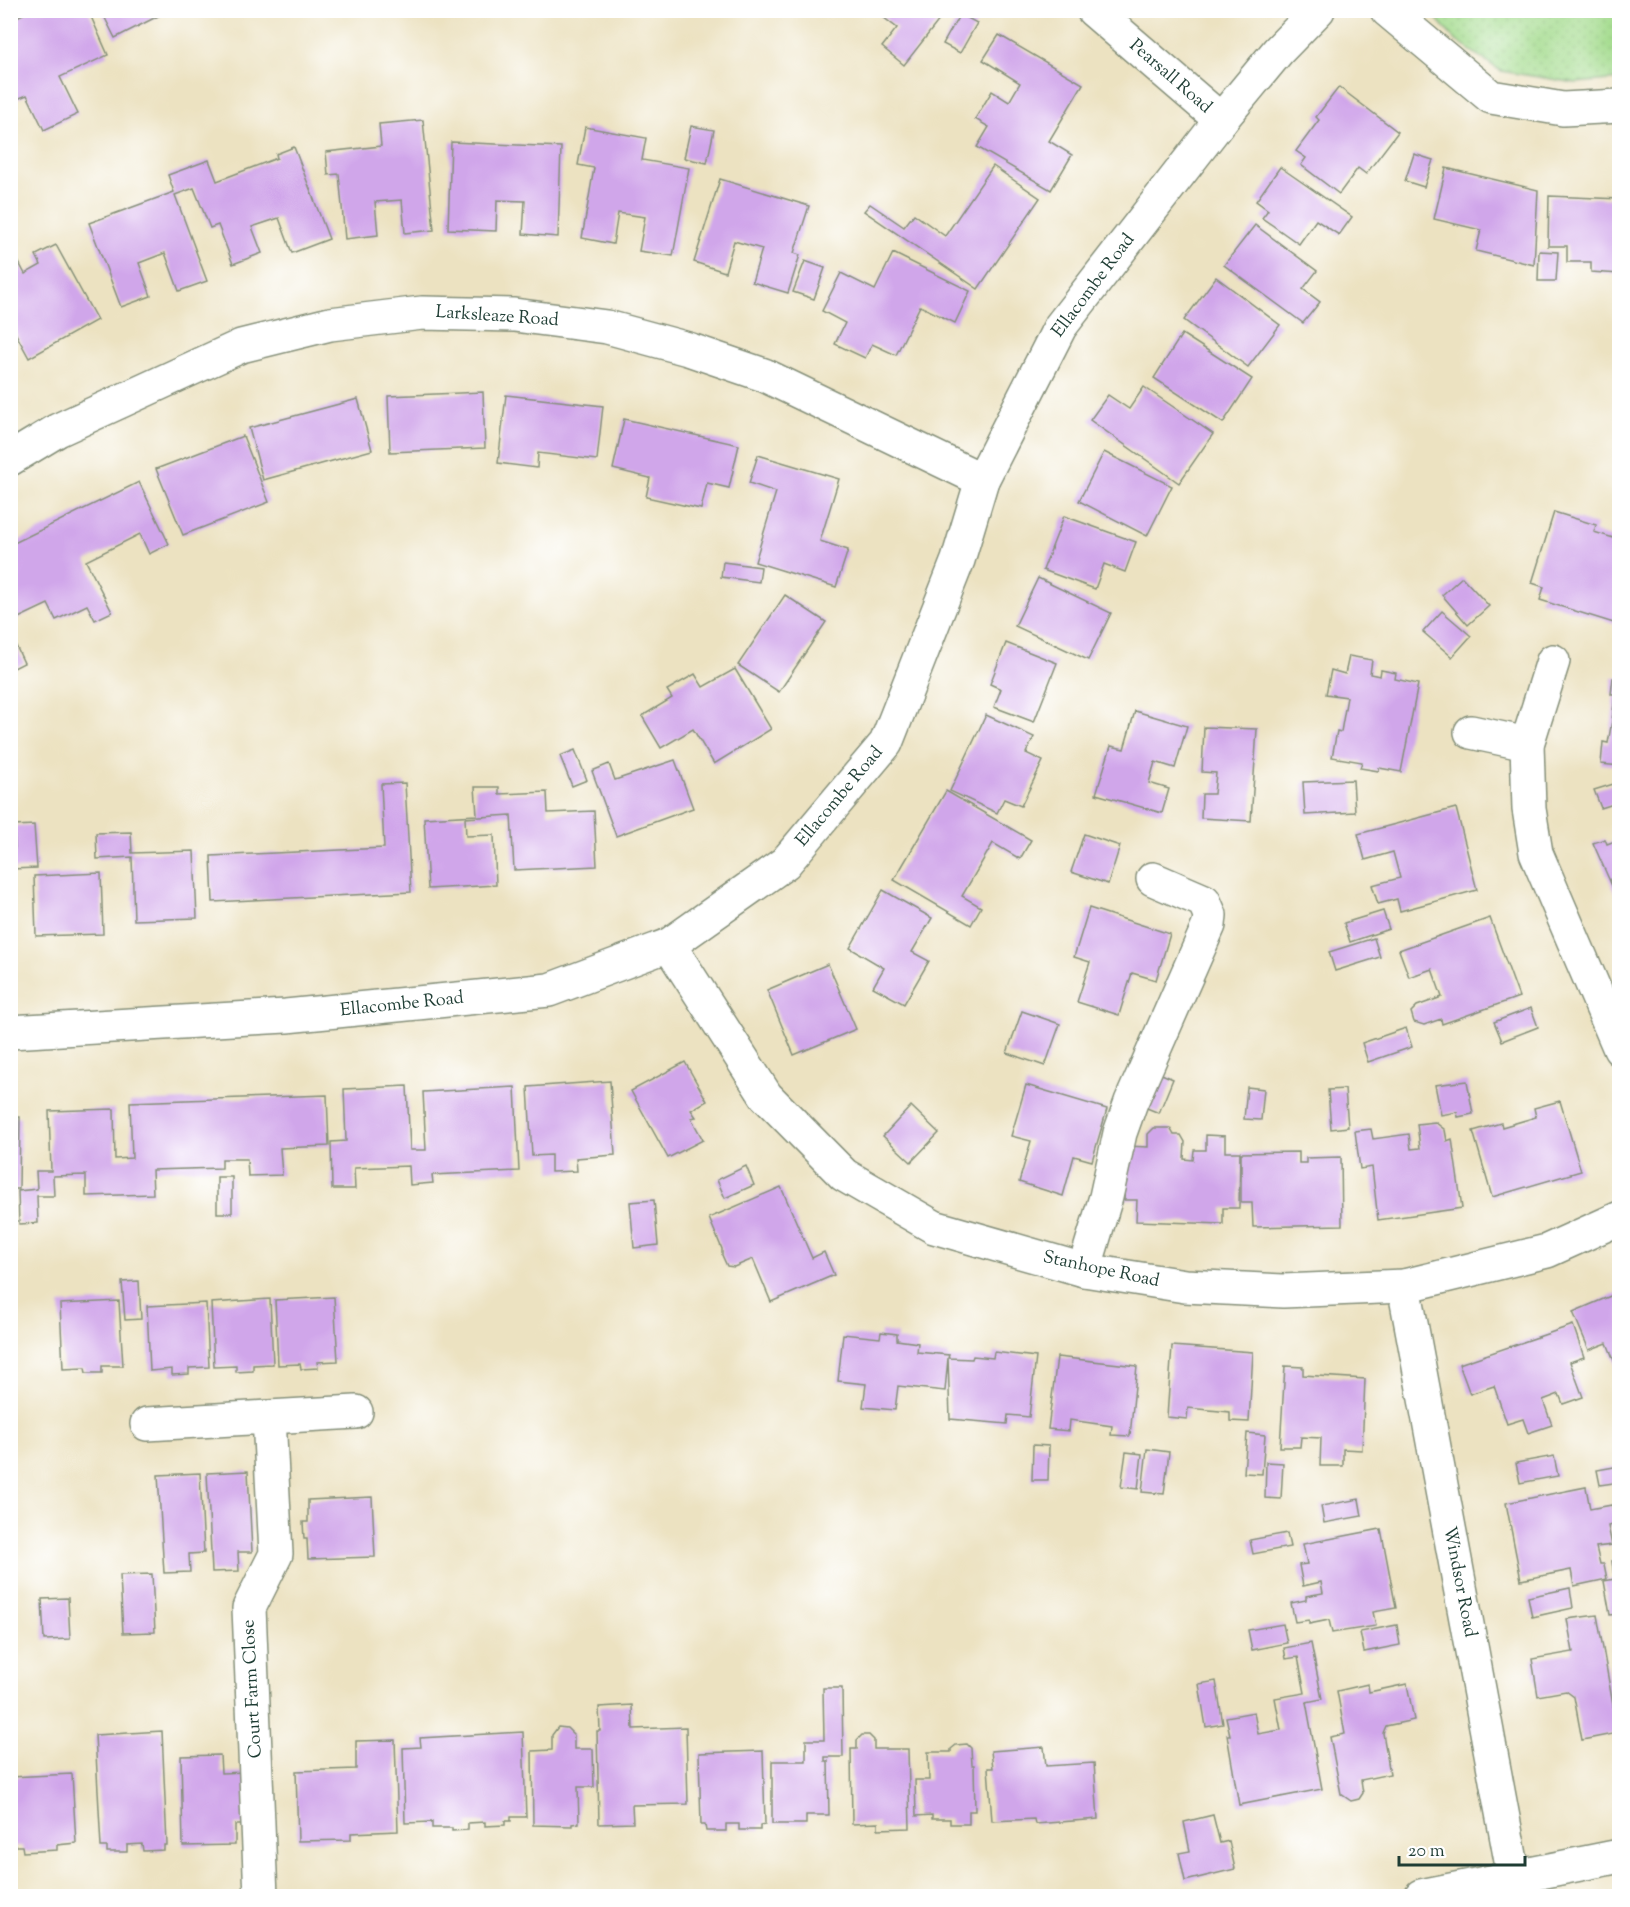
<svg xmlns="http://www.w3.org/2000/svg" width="1630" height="1907" font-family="'Sorts Mill Goudy',serif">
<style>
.grass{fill:url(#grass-dots);stroke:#618c60;stroke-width:1.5}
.building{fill:#d0a6ea}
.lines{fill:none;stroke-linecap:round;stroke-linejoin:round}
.street-casing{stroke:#86907a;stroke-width:36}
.secondary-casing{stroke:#86907a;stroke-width:36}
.street{stroke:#fff;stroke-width:33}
.secondary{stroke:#fff;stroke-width:33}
.labels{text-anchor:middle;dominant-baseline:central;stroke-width:4.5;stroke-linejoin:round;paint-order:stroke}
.street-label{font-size:18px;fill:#1f3d34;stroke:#fff}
</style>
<defs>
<pattern id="grass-dots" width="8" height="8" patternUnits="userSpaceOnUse" patternTransform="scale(1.5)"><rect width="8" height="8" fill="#a3db8c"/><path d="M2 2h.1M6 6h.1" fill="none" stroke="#8cbd79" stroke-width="1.8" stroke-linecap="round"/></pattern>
</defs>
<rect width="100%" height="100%" fill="#fff"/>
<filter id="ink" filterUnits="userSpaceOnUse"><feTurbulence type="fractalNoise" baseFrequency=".0167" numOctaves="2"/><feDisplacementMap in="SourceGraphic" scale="12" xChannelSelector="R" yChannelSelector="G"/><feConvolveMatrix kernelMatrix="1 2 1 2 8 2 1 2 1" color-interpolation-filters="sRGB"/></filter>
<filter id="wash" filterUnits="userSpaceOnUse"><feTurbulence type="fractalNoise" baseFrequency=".008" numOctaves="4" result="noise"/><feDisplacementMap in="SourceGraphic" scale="24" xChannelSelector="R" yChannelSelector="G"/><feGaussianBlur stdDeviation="1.35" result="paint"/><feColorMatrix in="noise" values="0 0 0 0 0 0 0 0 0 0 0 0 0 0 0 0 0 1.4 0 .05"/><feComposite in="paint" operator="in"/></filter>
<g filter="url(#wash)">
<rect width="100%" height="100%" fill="#ece2c1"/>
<path class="grass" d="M1430,11h189v68l-43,4 -75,-12 -46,-31z"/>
<g id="blocks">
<g class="building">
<path d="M32,10h56l20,45 -48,22 18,37 -34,16 -17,-35 -17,7v-82z"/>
<path d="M101,10h69l-55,28z"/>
<path d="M874,10h73l-43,55 -22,-18 15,-19z"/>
<path d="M960,14l17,9 -17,30 -17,-9z"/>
<path d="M999,35l84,49 -34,57 23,14 -21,35 -74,-43 12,-20 -14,-8 17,-28 17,11 11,-19 -37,-23z"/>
<path d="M1339,87l59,45 -32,42 -8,-6 -19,26 -38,-29 5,-7 -10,-7 23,-31 -3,-3z"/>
<path d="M423,120l11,110 -29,3 -3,-33 -27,2 3,33 -33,4 -6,-65 -11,1 -2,-23 55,-6 -2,-22z"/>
<path d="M691,126l23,4 -7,33 -23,-5z"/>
<path d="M585,127l61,11 -4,22 47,8 -16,88 -34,-5 6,-34 -27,-4 -5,31 -31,-6 12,-70 -16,-3z"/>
<path d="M451,142l110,5 -3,90 -35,-3 2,-33 -28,-1 -1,31 -48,-2z"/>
<path d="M294,147l35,92 -37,14 -13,-35 -27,9 10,26 -29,11 -15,-39 -8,3 -16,-40 -19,7 32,86 -28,10 -14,-38 -26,10 12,33 -30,11 -32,-84 85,-31 -6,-17 41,-15 8,21 60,-23 -1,-4z"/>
<path d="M1414,154l19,6 -9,27 -19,-6z"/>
<path d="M993,166l47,32 -62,91 -114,-78 6,-7 34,23 10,-13 31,22z"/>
<path d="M1280,167l72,50 -13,18 -23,-15 -17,24 -37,-26 6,-8 -12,-9z"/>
<path d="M1446,168l92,22 -4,75 -58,-14 5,-21 -47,-11z"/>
<path d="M720,179l89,27 -15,47 6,2 -12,38 -36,-11 10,-33 -28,-8 -9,31 -31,-10z"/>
<path d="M1549,196l71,3v75l-29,-2v-10h-24v-16h-19z"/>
<path d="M1255,225l62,46 -14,18 17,13 -17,21 -79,-58z"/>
<path d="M56,245l41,75 -68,38 -19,-35v-61l7,-3 8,15 16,-9 -5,-10z"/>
<path d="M1539,251l19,1 -2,29h-18z"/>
<path d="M893,253l77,38 -15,32 -35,-17 -24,49 -24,-11 -7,14 -30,-14 10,-21 -23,-12 19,-38 34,17z"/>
<path d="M805,261l20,7 -11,31 -21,-7z"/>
<path d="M1216,277l64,48 -32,42 -64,-47z"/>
<path d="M1182,334l70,45 -29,44 -69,-45z"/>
<path d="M1144,387l69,47 -34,49 -89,-63 18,-25 21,14z"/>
<path d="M483,392l2,56 -95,4 -2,-56z"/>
<path d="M506,395l97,11 -6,54 -59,-7 -1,15 -39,-5z"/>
<path d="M358,399l14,51 -109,30 -14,-52z"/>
<path d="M624,419l115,26 -10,43 -22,-5 -6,26 -55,-12 4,-19 -37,-9z"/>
<path d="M243,436l26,66 -86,33 -27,-66z"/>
<path d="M1104,452l68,34 -25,50 -68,-35z"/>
<path d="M758,455l81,24 -19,62 28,9 -12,37 -81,-25 21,-70 -27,-9z"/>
<path d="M139,482l30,62 -20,10 -9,-20 -54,27 26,51 -17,8 -8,-15 -31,15 -8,-16 -38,18v-77z"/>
<path d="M1554,512l42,13 -2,7 26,8v85l-80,-25 4,-13 -12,-4z"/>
<path d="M1064,516l72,26 -11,30 -21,-8 -9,25 -52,-19z"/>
<path d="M723,562l38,5 -2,15 -38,-5z"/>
<path d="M1462,577l27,29 -21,19 -26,-30z"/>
<path d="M1038,578l73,35 -23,47 -73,-34z"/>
<path d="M785,595l41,27 -47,70 -41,-27z"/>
<path d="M1442,611l29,25 -19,21 -29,-25z"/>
<path d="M10,633l14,30 -14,7z"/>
<path d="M1006,643l51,20 -23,59 -40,-15 7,-18 -11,-5z"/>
<path d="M1349,656l23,4 -2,14 10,2 1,-6 15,3 -1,6 23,5 -17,88 -22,-4v3l-19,-3 2,-6 -30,-5 5,-26 4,1 6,-35 -21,-3 5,-24 14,4z"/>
<path d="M735,669l36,60 -57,35 -21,-35 -32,19 -19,-32 30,-18 -5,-8 28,-16 8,13z"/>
<path d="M1613,678h7v88l-19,-2 2,-22 5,1 4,-22 3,-27h-4z"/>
<path d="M1135,711l52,15 -12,42 -20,-6 -6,21 20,6 -7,24 -66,-19 15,-48 13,3z"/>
<path d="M986,715l48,22 -8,16 17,8 -22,45 -17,-7 -7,14 -47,-22z"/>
<path d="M1204,727l53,2 -6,92 -50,-3 1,-24h12l2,-21 -14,-1z"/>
<path d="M575,750l12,30 -15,6 -12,-30z"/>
<path d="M675,760l18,48 -77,28 -24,-65 17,-7 6,16z"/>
<path d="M1353,780l2,32 -50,3 -2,-33z"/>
<path d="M1620,782v20l-19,6 -7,-18z"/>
<path d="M405,783l6,109 -198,10 -2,-46 173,-8 -3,-64z"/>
<path d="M475,787h24v7l48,-2 1,21 46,-2 3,55 -83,4 -3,-55 -46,3 1,18 28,-1 2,50 -68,4 -4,-71 53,-3z"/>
<path d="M946,791l85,49 -11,19 -27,-16 -31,53 19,11 -10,18 -77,-45z"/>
<path d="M1456,808l21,82 -77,21 -3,-12 -19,5 -6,-19 28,-7 -7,-26 -28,8 -7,-26z"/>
<path d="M34,825l3,43 -27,1v-20l5,-1 -1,-22z"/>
<path d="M131,832l1,21 62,-2 3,67 -63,2 -2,-63 -35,2 -1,-26z"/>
<path d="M1084,834l36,12 -12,38 -37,-12z"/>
<path d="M1605,839l2,5 13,-5v65l-27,-61z"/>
<path d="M101,873l2,61 -67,2 -2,-60z"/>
<path d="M883,890l49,28 -20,34 17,9 -25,43 -31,-17 11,-19 -34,-20z"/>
<path d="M1089,908l81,26 -14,46 -24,-7 -13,42 -42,-13 13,-40 -16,-5z"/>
<path d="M1383,911l6,18 -39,13 -6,-19z"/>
<path d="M1490,918l29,79 -77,27 -1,-5 -17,6 -10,-3 -3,-10 6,-6 25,-9 -10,-28 -23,8 -10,-27z"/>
<path d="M1374,938l6,19 -45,14 -6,-19z"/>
<path d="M828,964l28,65 -62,26 -27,-65z"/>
<path d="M1531,1008l7,19 -36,14 -8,-19z"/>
<path d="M1022,1011l38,13 -15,42 -38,-13z"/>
<path d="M1406,1028l6,19 -44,15 -6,-19z"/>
<path d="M685,1062l22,39 -16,9 5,7 -5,1 12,22 -35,18 -37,-67z"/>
<path d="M1157,1072l16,7 -14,34 -17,-7z"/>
<path d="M610,1081l5,74 -39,3 1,13 -26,1v-17l-19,1 -4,-69z"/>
<path d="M1467,1081l6,33 -15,3 -1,-5 -16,3 -6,-30z"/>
<path d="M1026,1085l81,24 -15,52 -18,-5 -11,40 -44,-14 12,-41 -20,-5z"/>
<path d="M407,1086l3,64h16l-3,-58 92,-5 4,84 -87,4 1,8 -23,2 -1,-19 -55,2 1,21h-23l-1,-47 15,-1 -2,-52z"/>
<path d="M1247,1087l17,2 -3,31 -17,-1z"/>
<path d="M1345,1089l3,38 -17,2 -3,-39z"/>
<path d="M327,1095l2,51 -49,2 2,27 -34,1 -1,-17h-25v9l-70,2 1,24 -67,2v-21l-33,1 1,20h-17l1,27 -19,1 -1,-33 19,-2 -1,-18h15l-2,-60 65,-2 1,50 17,-1 -2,-56z"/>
<path d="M1560,1101l21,70 -89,26 -19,-66 28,-8 1,4 34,-10 -2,-9z"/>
<path d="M911,1106l28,27 -28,29 -28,-26z"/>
<path d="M10,1117h10l-1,72h-9z"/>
<path d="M1435,1122l10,8 2,11 5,-2 10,69 -84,12 -6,-53 -12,2 -5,-38 16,-2 2,10 36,-5 2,15 9,-1 -3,-24z"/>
<path d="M1154,1128h16l4,7h7l4,7 -1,17 9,1 1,-10h12v-15l19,1v16h15l-1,56h-16v16l-87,-3 1,-21h-13l2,-54 22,1v-13z"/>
<path d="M1299,1152v11h7v-5l35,-1 1,68 -89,2 -1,-24h-11v-50z"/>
<path d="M746,1166l8,19 -29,13 -8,-18z"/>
<rect x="217" y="1177" width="15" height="36"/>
<path d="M781,1187l31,71 12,-6 10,23 -63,27 -18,-43 -19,8 -7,-1 -5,-11v-6l-13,-31z"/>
<path d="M654,1200l4,45 -24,3 -4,-46z"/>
<path d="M139,1281l2,38 -16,1 -3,-38z"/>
<path d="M1620,1292v81h-1l-12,-30 -18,7 -16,-38z"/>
<path d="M334,1297l4,64 -21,1 1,6 -17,1 -1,-5 -22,1 -3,-65z"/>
<path d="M270,1299l3,65 -20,1v6l-17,1v-6l-22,1 -3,-64z"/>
<path d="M119,1301l4,65h-21v7h-16l-1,-5 -22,1 -3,-65z"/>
<path d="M206,1303l3,64 -20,1v6l-17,1v-6l-22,2 -3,-65z"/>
<path d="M1573,1325l11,32 -14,5 13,35 -20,7 -4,-10 -16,6 9,25 -24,8 -5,-14 -16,5 -13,-38 -24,8 -11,-30z"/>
<path d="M881,1332l16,2v6l21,3 -1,9 32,3 -1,3 24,1 1,-3 20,2 1,-6 42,5 -7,60 -21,-2 -1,9 -57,-5 -2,-61 -3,33 -47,-5 -3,24 -32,-3 3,-23 -28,-3 5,-47 37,4z"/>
<path d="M1172,1346l81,6 -4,70 -19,-1v-9l-42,-4 -1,11 -20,-2z"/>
<path d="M1057,1357l80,9 -7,70 -19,-1 1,-9 -42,-6 -1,11 -21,-2z"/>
<path d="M1285,1366l18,1v8l62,4 -3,71 -19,-1v17h-23l1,-28 -20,-1 -1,10h-20z"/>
<path d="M1247,1433l18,2 -3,39 -18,-1z"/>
<path d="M1033,1445l16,1 -1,34h-16z"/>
<path d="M1147,1449l22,3 -5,42 -22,-2z"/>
<path d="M1126,1452l16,2 -4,35 -17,-2z"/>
<path d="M1554,1456l4,20 -38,7 -4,-20z"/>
<path d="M1266,1462l17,1 -2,36 -16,-1z"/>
<path d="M1620,1466v16l-20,3 -3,-15z"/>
<path d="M248,1471l4,81h-14l1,19 -27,1 -5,-99z"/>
<path d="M200,1473l4,80 -15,1 1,18 -26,1 -6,-98z"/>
<path d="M1586,1487l4,22 22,-4 3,19 -7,2 4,19 -16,2 4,17h4l3,15 -33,7 -3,-16 -50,10 -15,-77z"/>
<path d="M372,1497l3,60 -67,2 -1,-20h-3l-1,-17h5v-22z"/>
<path d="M1359,1499l3,17 -38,7 -3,-17z"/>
<path d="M1381,1529l15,79 -23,4 3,14 -44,7 -3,-13 -20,4v-4l-14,2 -4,-19 15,-3v-4l17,-3 -2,-11 -18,4 -4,-21 8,-1 -4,-20z"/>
<path d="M1287,1533l3,14 -37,7 -3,-14z"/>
<path d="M1620,1560v15l-6,1 -2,-15z"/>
<path d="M152,1574l3,58 -32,1 -3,-58z"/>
<path d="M1620,1578v36l-10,1 -6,-34z"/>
<path d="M1570,1588l3,20 -41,9 -4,-20z"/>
<path d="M68,1598l2,41 -26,1 -2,-41z"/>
<path d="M1597,1615l21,118 -36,7 -8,-43 -8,-6 -28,5 -6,-37 41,-7 -6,-33z"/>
<path d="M1283,1624l4,19 -35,7 -4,-20z"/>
<path d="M1397,1625l3,20 -36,7 -4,-20z"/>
<path d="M1311,1643l11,56 -16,3 16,87 -83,16 -12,-70h3l-4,-18 28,-5 4,22 23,-4 -6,-32 30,-5 -7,-36 -12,2 -2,-11z"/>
<path d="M1216,1681l7,43 -17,3 -7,-43z"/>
<path d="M1368,1684l1,8 38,-8 7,36 -28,6 -3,7 7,41 -29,6 2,13 -4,6 -8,2 -10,-7 -11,-57 15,-3 -8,-43z"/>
<path d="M823,1688h19l1,69h-18v4h3l1,54h-23v9h-34v-63h34v-21h18z"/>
<path d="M632,1705l1,24 53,-2 2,77 -56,1 1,18 -34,1 -2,-93h3l-1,-24z"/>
<path d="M558,1727l9,1 7,7v14h19l1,38h-16l1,36 -7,1v2l-39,-1 -1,-74 20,-1v-15z"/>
<path d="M162,1731l5,114h-3v5l-21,1 -1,-7 -15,1v7h-20v-5h-6l-6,-112z"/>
<path d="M523,1732l3,85h-15v4h-6v4l-20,1v-4l-17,1v7l-16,1v-3h-20v-6l-27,1 -2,-75 18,-1 -1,-9z"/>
<path d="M862,1735h7l5,5v9h34l2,79 -32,1v-6l-26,1 -1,-75h6v-9z"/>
<path d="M395,1740l3,91 -47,2v7l-53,1 -2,-70 60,-2v-28z"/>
<path d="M967,1744l4,4 1,17h2l1,46h-6v13h-19v-5h-18v-4l-16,1 -1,-36h14l-1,-28h23v-3l5,-4z"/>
<path d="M1044,1747l2,19 48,-3 4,56 -63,5 -1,-5 -42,2 -4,-53h5l-2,-17z"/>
<path d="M763,1751l2,73 -5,1v5h-21v-6h-13v7h-20l-1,-6h-4l-2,-72z"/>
<path d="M220,1755l1,18 25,-1 1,53h-12v20l-52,1 -2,-90z"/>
<path d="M72,1774l4,69 -19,2v5l-34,2 -1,-6h-12v-69z"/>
<path d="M1213,1815l7,28 9,-2 6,28 -50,12 -6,-28 11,-2 -6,-29z"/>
</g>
</g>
</g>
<g filter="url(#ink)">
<use href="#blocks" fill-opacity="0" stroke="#86907a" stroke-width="1.5"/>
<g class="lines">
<defs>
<g id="street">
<path d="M1093,10l128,110"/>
<path d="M1387,10l104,87 72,12 57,-3"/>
<path d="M10,459l48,-29 183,-84 89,-22 92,-11 92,2 93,12 81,22 76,26 218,105"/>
<path d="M1553,661l-26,83 2,65 7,44 84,196"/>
<path d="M1471,732l56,12"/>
<path d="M669,945l97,151 78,79 90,52 150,43 101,16 98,5 121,-5 143,-35 73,-33"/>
<path d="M10,1032l276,-16 263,-26 120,-45 116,-82 101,-120 72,-183 24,-80 78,-153 161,-207 57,-69 40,-41"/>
<path d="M1084,1270l22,-73 14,-64 11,-31 78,-177 1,-10 -6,-14 -51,-22"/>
<path d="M1404,1286l110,591"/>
<path d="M269,1417l87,-5"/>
<path d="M147,1424l122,-7 7,137 -27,54 12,288"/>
</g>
<path id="secondary" d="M1421,1896l199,-40"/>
</defs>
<use href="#street" class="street-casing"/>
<use href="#secondary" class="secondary-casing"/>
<use href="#street" class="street"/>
<use href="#secondary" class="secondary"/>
</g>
</g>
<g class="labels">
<g class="street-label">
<text transform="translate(1170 77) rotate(41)">Pearsall Road</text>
<text transform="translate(1094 286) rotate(-53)">Ellacombe Road</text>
<text transform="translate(497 317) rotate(4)">Larksleaze Road</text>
<text transform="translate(840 797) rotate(-50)">Ellacombe Road</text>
<text transform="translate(402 1005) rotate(-6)">Ellacombe Road</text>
<text transform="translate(1101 1270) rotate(12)">Stanhope Road</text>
<text transform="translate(1459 1582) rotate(79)">Windsor Road</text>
<text transform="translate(253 1689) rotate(-93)">Court Farm Close</text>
</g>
</g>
<rect width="1630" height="1907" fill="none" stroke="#fff" stroke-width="36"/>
<path d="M1399 1856v9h126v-9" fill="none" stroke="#1f3d34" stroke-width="3"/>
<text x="1408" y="1856" font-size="18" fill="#1f3d34" stroke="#ffffff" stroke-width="4.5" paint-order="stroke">20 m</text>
</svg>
